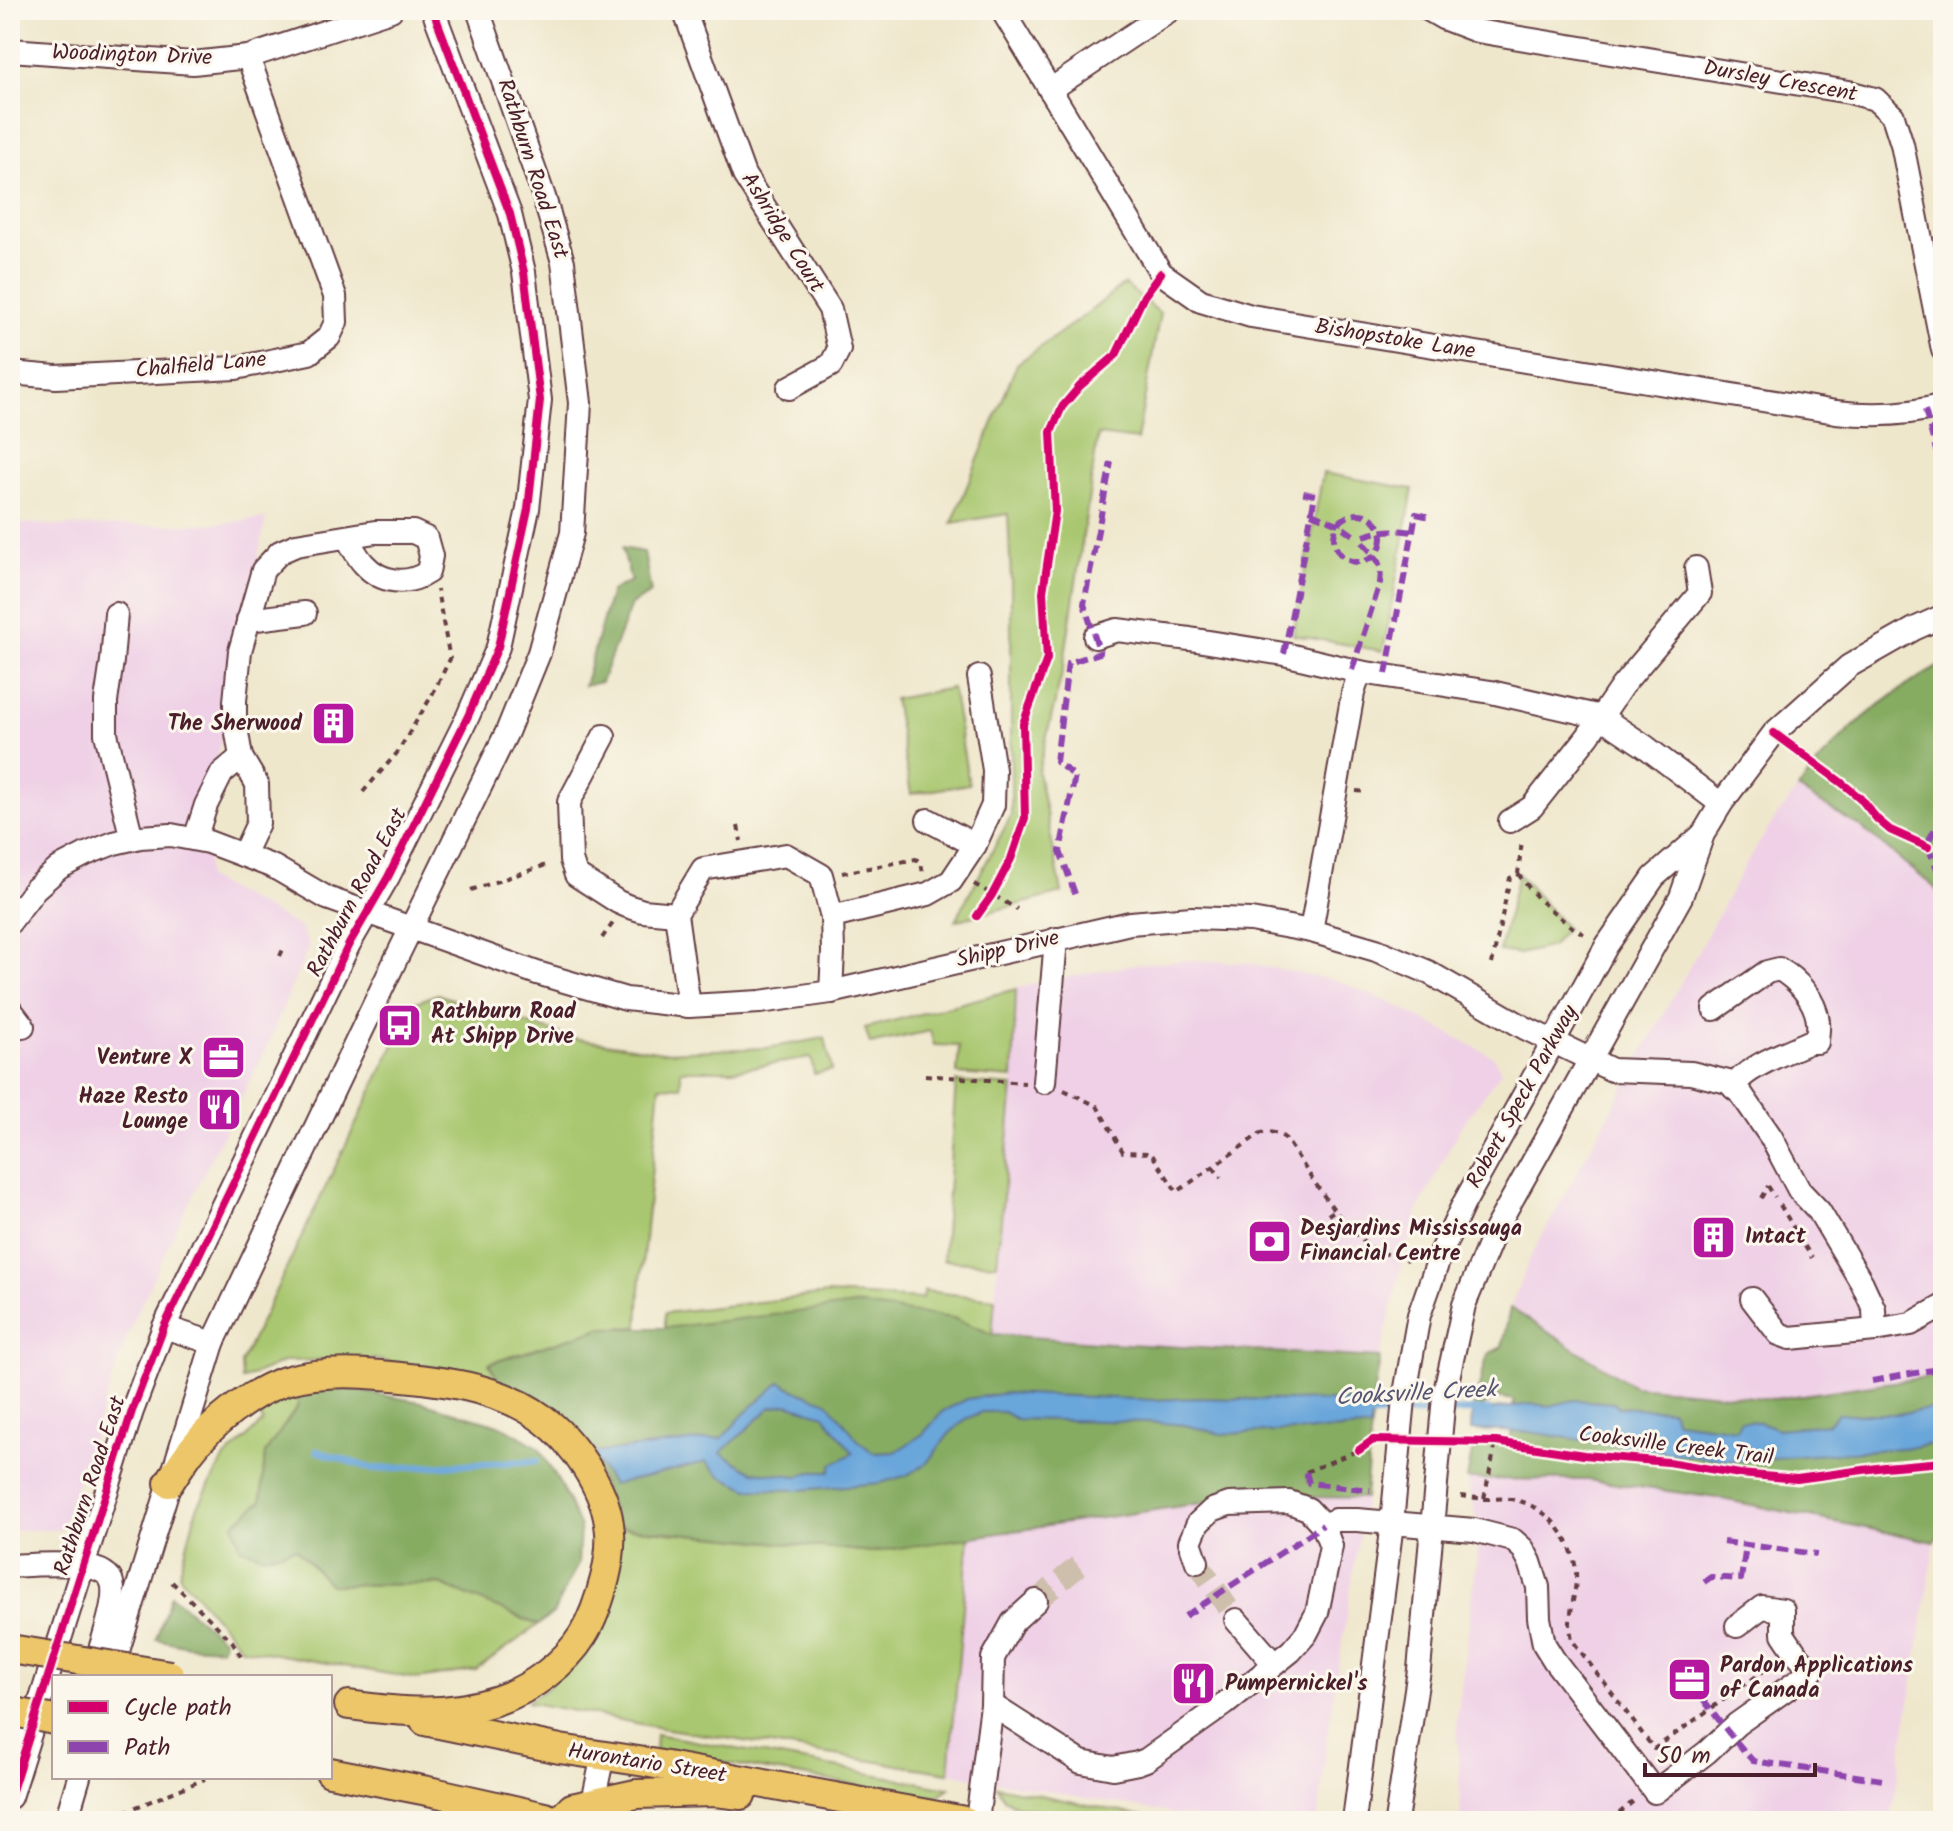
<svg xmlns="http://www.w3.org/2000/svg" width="1953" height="1831" font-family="Kalam,sans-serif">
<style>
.built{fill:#efd0e6}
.green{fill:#a9c76f;stroke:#7a734d;stroke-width:2}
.forest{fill:#86ac62;stroke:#686646;stroke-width:2}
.water{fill:#69a6da;stroke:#5a6282;stroke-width:2;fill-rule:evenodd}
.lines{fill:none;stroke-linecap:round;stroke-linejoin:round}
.stream{stroke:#69a6da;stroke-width:7}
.minor-tunnel{stroke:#cebfac;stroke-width:22;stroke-dasharray:22 11;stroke-linecap:butt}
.minor-casing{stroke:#633d43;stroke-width:26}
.major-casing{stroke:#633d43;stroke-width:32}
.path{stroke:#633d43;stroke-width:4;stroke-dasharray:6 6;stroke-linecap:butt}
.minor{stroke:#fff;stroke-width:22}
.major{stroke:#ecc669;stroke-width:28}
.major-bridge-casing{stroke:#633d43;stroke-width:32;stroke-linecap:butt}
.major-bridge{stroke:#ecc669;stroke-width:28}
.quiet{stroke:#8e44ad;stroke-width:6;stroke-dasharray:12 6;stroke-linecap:butt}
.cycleway-casing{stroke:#fbf7ec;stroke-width:13}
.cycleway{stroke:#d6006c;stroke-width:8}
.labels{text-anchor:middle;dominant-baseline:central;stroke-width:6;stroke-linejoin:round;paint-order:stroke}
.street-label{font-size:22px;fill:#4a1f2b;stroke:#fbf7ec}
.poi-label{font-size:22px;font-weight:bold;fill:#4a1f2b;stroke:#fbf7ec;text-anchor:start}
.water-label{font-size:24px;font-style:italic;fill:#565571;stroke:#fbf7ec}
</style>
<rect width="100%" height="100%" fill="#fbf7ec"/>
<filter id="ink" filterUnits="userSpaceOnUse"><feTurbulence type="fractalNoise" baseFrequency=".0125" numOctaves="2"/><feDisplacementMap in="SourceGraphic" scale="16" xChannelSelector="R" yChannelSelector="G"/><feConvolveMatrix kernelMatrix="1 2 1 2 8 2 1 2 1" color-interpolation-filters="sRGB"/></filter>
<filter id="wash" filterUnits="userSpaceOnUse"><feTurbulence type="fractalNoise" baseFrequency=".006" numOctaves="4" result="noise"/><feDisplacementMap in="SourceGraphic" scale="32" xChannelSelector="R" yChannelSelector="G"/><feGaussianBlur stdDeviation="1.8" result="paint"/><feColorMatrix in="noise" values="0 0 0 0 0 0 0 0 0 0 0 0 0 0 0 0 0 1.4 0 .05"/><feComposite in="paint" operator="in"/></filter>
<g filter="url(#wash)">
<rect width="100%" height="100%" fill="#efe7cc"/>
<g class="built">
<path d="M266,518l-57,280 -2,80 93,49 9,19 -44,104 -96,193 -42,93 -66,194h-51v-1008l54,4 108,-1 54,-2z"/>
<path d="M1798,789l65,40 71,58 9,13v475l-169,24 -140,-13 -124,-78 19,-48 218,-398 27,-42z"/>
<path d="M1191,960l57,3 90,18 55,23 101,53 7,15 -41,56 -42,83 -16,52 -22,95 -271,-15 -117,-9 21,-248 3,-97 24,-7 97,-18z"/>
<path d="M1467,1479l121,1 129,18 218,44 -44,279h-430l-4,-101 23,-185z"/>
<path d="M1304,1497l61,1 -38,240 -9,83h-104l-265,-48 20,-236 253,-37z"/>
</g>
<g class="green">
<path d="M1124,284l36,29 -23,127 -39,-5 -35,234 -25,103 24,121 -107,28 56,-105v-236l-3,-66 -56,9 65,-159 72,-52z"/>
<path d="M1323,473l90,16 -30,162 -90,-16z"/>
<path d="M952,688l17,96 -58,10 -17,-95z"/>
<path d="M1518,874l48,54 -14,18 -33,8 -20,-3z"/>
<path d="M1016,989l-3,89 -56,-4 2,-28 -25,-1 -4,-14 -60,13 -5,-16z"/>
<path d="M437,994l136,44 90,14 104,-4 58,-10 7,32 -18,4 -3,-16 -78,12h-52v17l-21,-1 -20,203 -2,38 -37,1 -111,35 13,24 -129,-28 -89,2 -43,19 -1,-17 173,-360z"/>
<path d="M956,1082l57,4 -16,178 -54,-4z"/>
<path d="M924,1291l71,8 -3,35 -39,-16 -288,10v-15l162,-19 95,5z"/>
<path d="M297,1394l1,12 -33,47 -4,48 -27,23 31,32 31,-8 34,37 110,-1 98,41 -62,45 -59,9 -175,-31 -63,-73 18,-67 27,-49 39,-37 -5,-12z"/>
<path d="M618,1527l254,25 97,-15 -20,236 -288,-45 -134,-26 22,-15z"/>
<path d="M656,1734l293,54 -13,9 -15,-1 -266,-45z"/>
<path d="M997,1786l168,35h-68l-82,-16 -11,-6z"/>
</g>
<g class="forest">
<path d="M622,548l22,4 7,41 -20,12 -30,77 -17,4 27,-95 20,-10z"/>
<path d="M1943,664v236l-9,-13 -71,-58 -65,-40c10,-13 20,-27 32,-39 32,-35 71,-63 113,-86z"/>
<path d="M855,1305l98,13 39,16 117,9 271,15 -7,44 -8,96 -61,-1 -82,3 -350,52 -254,-25 -32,-86 -38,-31 -45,-23 -14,-23 112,-36h64z"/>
<path d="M1510,1308l124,78 140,13 169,-24v146l-8,21 -218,-44 -129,-18 -121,-1 5,-27 16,-14 23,1 3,-39 -17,-3 -25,15 16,-58 14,-7z"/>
<path d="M330,1386l91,16 81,24 36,21 23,39 19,42 -2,36 -25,50 -15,11 -98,-41 -110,1 -34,-37 -31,8 -25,-9 -6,-23 27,-23 4,-48 33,-47 -1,-12z"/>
<path d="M171,1595l53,45 -3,8 -33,-2 -32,-7z"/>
</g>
<g class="water">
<path d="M780,1382l20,10 28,10 30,38 15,13 22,-1 28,-18 20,-23 24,-12 39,-6 148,7 42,-2 177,4 -3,26 -149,6 -36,-9 -37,-3 -132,-3 -13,-7h-21l-16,7 -17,15 -23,30 -21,12 -25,7 -80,7 -51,-1 -28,-13 -15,-14 -94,23 -20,-32 130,-15 22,-24zM787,1404l37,11 29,38 -21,12 -2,7h-19l-11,4 -47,-4 -32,-19 49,-45z"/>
<path d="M1575,1400l39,3 4,4 53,3 5,11 61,8 3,-8 20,1 18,7 49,-5 11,-10h58l47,-7v35l-29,5 -178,14 -62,-7 -145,-22 -58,-2 1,-18 60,-8 17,2z"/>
</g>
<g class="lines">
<g class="stream">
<path d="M1365,1415l123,-5"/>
<path d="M317,1451l56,18 164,-8"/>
</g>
</g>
</g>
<g filter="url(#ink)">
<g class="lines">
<g class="minor-tunnel">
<path d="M1197,1562l39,58"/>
<path d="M1036,1601l46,-38"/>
</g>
<defs>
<g id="minor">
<path d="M684,10l60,165 86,134 9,40 -8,16 -42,23"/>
<path d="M1002,10l159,263 40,28 50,15 585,96c35,4 73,3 107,-7"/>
<path d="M1429,10l14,8 34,13 372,61 26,7 18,17 9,28 41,206"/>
<path d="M10,50l183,13 55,-6 143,-47"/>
<path d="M1050,90l120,-80"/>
<path d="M10,373l46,4 180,-9 73,-15 20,-16 7,-15 -1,-26 -87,-239"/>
<path d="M116,614l-4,47 -6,40v33l26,105"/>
<path d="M248,620l57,-7"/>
<path d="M1095,637l22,-7 73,9 94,15 76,18 131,20 110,25 45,30 75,57"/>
<path d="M604,736l-35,66 2,58 5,15 42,27 9,4 16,5 33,3"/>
<path d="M241,757l-6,-36v-20l5,-50 23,-81 17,-18 16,-7 79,-13h38l13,6 5,18 -3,16c-21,14 -47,11 -64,-8 -7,-7 -12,-18 -17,-27"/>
<path d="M928,820l47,25"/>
<path d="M1510,821l22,-14 56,-71 34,-50 78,-93 -4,-25"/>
<path d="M195,839l11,-34 16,-32 19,-16 16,27 1,39 -15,32"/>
<path d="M832,917l96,-23 23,-13 24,-36 18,-40 1,-35 -15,-93"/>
<path d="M10,922l25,-33 24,-21 27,-14 28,-11 26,-6 31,-2 37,7 66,25 53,31 210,75 89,26 63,7 71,-4 71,-10 299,-69 62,-5 59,2 60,11 65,19 52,22 97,56 87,42 79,3 37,9 14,13 29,42 28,53 20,21 43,72 12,26 1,21"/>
<path d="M1311,931l42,-238 7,-21"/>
<path d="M689,1006l-13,-92 27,-45 83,-14 35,20 11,42 1,35 -2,40"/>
<path d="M10,1009l13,17"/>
<path d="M1714,1009l53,-37 12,-3c18,10 37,31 39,53 1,6 -1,14 -1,20h-8c-19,9 -68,26 -75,46"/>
<path d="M1044,1082l12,-143"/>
<path d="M1752,1299l27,35 11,4 85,-8 36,-6 32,-18"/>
<path d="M164,1327l49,16"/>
<path d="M1323,1525l12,-5h22l117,10 39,10 10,9 7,13 8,25 1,31 5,26 10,16 101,132 52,-40 30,-28 75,-53 -15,-16 -14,-21v-24l-21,-3 -25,19"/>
<path d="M10,1566c22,-1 90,-8 101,14 9,18 -14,77 -20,97"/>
<path d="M1236,1620l38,44"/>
<path d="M110,1677l103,-334 180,-378 114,-233 32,-79 33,-120 8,-130 -17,-141 -19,-65 -66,-187"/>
<path d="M992,1705l89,57 32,6 25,-5 8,-3 79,-56 66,-53 15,-17 11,-21 14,-67 -8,-21 -15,-16 -19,-7 -60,2 -17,6 -14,13 -8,19 7,20"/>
<path d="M10,1797l122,-386 32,-84 185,-383 39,-67 80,-161 30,-69 30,-138 12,-109 -16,-128 -14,-58 -77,-204"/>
<path d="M66,1821l13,-44"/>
<path d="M589,1821l14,-66"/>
<path d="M977,1821l15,-116 1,-47 20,-36 23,-21"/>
<path d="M1354,1821l38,-298 12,-124 15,-84 22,-62 22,-48 144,-260 47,-68 48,-42"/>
<path d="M1396,1821l23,-151 25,-274 20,-91 32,-77 185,-331 22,-63 18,-30 53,-71 75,-67 65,-37 29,-13"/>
</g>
<g id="major">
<path d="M169,1483c6,-10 13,-20 20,-30 21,-28 62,-61 96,-72 30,-9 65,-9 96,-6 54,5 117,10 162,44 30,22 61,68 66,105 3,17 0,38 -4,54 -5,20 -11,39 -22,57 -18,29 -52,54 -85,65 -49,17 -99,12 -149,5"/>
<path d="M425,1721l135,28 85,13 320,59"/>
<path d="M330,1772l108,21 107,24 10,4"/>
<path d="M559,1821l13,-13 64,-14 79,-2 26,3"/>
</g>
</defs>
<use href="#minor" class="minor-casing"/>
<use href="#major" class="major-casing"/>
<g class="path">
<path d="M1356,791l10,1"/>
<path d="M363,792l34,-39 34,-56 19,-38 -13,-69"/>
<path d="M738,826l3,15"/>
<path d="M842,873l74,-14 5,4 2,10"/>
<path d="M1518,874l21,26 30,25 16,10"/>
<path d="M974,884l43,25"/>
<path d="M471,890l78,-26"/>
<path d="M602,938l11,-15"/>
<path d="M280,956l4,-9"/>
<path d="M1492,964l18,-86 8,-4 4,-34"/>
<path d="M925,1075l100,8"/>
<path d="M1064,1090l33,16 26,46 28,1 26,39 84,-59c10,-2 17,0 25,6 22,32 58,95 91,111 10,5 21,7 31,10"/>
<path d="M1213,1167l8,11"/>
<path d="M1768,1186l7,11"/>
<path d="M1761,1198l7,-12"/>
<path d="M1780,1205l32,53"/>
<path d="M1328,1215l7,-5"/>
<path d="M1306,1472l53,-22"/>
<path d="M1461,1496l23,3 12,-57"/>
<path d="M1484,1499c9,0 18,-1 26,0 35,5 63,37 66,73 1,16 -5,33 -6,50 0,6 1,12 2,18l82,109 121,-86"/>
<path d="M172,1582l60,59 10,17"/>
<path d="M102,1821l103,-42"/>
<path d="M1610,1821l26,-22"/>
</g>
<use href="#minor" class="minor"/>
<use href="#major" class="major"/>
<defs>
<g id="major-bridge">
<path d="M10,1649l160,26"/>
<path d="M10,1711l44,9"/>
</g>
</defs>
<use href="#major-bridge" class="major-bridge-casing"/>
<use href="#major-bridge" class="major-bridge"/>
<g class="quiet">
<path d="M1925,410l18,66"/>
<path d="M1311,513l27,11 15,11"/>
<circle cx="1358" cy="538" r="24"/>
<path d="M1364,536c17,-6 31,-7 49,-4"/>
<path d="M1284,654l31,-159 -17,-3"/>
<path d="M1352,670l28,-87c3,-22 -4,-25 -18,-41"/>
<path d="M1386,674l30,-160 15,3"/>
<path d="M1943,814l-13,24 -2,9 15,36"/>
<path d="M10,859l8,4"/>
<path d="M1075,894l-15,-43 15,-75 -19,-14 12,-99 32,-10 -16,-49 27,-142"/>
<path d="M1872,1381l60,-11 11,-5"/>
<path d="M1306,1472l3,11 61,7"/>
<path d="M1723,1542l94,12"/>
<path d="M1704,1582l7,-5 30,2 5,-33"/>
<path d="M1185,1616l138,-91"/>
<path d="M1703,1699l25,33 25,29 130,19"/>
</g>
<defs>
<g id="cycleway">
<path d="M1774,733l68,50 18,15 17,21 13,11 38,17"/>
<path d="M977,916l15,-21 19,-36 14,-41 -2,-94 24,-65 -4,-67 12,-81 -4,-79 11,-25 18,-21 36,-31 28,-59 17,-23"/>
<path d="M1359,1450l14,-10 123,2 88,13 84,7 72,12 57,5 88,-12 58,-5"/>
<path d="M10,1797l122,-386 32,-84 185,-383 39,-67 80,-161 30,-69 30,-138 12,-109 -16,-128 -14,-58 -77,-204"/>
</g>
</defs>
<use href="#cycleway" class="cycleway-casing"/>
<use href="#cycleway" class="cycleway"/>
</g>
</g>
<defs>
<symbol id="building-square" viewBox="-11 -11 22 22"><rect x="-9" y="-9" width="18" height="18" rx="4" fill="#b5179e" stroke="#fbf7ec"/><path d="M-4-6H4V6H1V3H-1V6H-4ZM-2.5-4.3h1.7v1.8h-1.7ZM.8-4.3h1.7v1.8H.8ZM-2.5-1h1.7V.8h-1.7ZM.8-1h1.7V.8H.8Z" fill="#fff"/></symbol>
<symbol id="bus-square" viewBox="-11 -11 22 22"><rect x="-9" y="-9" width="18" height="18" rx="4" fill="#b5179e" stroke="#fbf7ec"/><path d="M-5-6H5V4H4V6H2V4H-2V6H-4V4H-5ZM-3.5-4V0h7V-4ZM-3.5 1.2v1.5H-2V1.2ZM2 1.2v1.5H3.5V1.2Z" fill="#fff"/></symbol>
<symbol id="office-square" viewBox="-11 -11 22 22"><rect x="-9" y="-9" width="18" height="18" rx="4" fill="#b5179e" stroke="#fbf7ec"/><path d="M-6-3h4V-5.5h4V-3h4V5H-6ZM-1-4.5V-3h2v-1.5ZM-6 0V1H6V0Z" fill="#fff"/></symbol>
<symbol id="restaurant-square" viewBox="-11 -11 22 22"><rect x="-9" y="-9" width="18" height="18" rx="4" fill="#b5179e" stroke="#fbf7ec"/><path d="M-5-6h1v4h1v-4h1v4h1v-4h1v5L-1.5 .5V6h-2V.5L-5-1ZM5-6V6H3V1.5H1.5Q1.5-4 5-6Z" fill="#fff"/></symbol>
<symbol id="bank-square" viewBox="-11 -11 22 22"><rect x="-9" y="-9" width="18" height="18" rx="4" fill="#b5179e" stroke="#fbf7ec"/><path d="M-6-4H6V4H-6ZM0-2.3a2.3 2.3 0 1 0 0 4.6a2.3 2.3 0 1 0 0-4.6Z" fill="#fff"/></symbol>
</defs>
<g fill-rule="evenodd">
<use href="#building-square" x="308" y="698" width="51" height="51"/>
<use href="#bus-square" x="374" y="1000" width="51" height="51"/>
<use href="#office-square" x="198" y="1032" width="51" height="51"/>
<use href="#restaurant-square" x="194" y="1084" width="51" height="51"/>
<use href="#building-square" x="1688" y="1212" width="51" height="51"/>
<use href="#bank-square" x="1244" y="1216" width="51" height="51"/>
<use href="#office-square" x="1664" y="1654" width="51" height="51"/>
<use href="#restaurant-square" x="1168" y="1658" width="51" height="51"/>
</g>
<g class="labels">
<g class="street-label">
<text transform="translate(132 56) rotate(2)">Woodington Drive</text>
<text transform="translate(1780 82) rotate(10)">Dursley Crescent</text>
<text transform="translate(532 169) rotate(72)">Rathburn Road East</text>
<text transform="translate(782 233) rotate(58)">Ashridge Court</text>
<text transform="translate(1395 340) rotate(9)">Bishopstoke Lane</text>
<text transform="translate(201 366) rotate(-5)">Chalfield Lane</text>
<text transform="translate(358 893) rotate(-62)">Rathburn Road East</text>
<text transform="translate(1008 950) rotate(-13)">Shipp Drive</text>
<text transform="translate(1523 1097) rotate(-61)">Robert Speck Parkway</text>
<text transform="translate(1676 1447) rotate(7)">Cooksville Creek Trail</text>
<text transform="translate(91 1486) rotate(-72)">Rathburn Road East</text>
<text transform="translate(647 1764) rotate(9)">Hurontario Street</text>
</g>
<g class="poi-label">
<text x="302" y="724" text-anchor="end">The Sherwood</text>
<text x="431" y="1012">Rathburn Road<tspan x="431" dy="25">At Shipp Drive</tspan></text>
<text x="192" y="1058" text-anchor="end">Venture X</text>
<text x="188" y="1097" text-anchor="end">Haze Resto<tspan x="188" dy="25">Lounge</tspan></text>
<text x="1300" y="1229">Desjardins Mississauga<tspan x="1300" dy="25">Financial Centre</tspan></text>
<text x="1745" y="1237">Intact</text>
<text x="1720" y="1666">Pardon Applications<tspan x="1720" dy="25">of Canada</tspan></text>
<text x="1225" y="1684">Pumpernickel's</text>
</g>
<g class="water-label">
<text transform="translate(1416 1394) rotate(-3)">Cooksville Creek</text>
</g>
</g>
<rect width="1953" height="1831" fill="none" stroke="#fbf7ec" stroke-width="40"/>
<rect x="52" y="1675" width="280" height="104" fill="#fbf7ec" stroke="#b4a19f" stroke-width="2"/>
<rect x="68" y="1701" width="40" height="12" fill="#d6006c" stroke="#b4a19f" stroke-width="2"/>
<text x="124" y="1715" font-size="24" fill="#4a1f2b">Cycle path</text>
<rect x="68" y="1741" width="40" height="12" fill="#8e44ad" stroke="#b4a19f" stroke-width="2"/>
<text x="124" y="1755" font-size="24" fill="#4a1f2b">Path</text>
<path d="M1645 1763v12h170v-12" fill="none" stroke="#4a1f2b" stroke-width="4"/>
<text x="1657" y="1763" font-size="24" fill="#4a1f2b" stroke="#fbf7ec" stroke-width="6" paint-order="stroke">50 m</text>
</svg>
